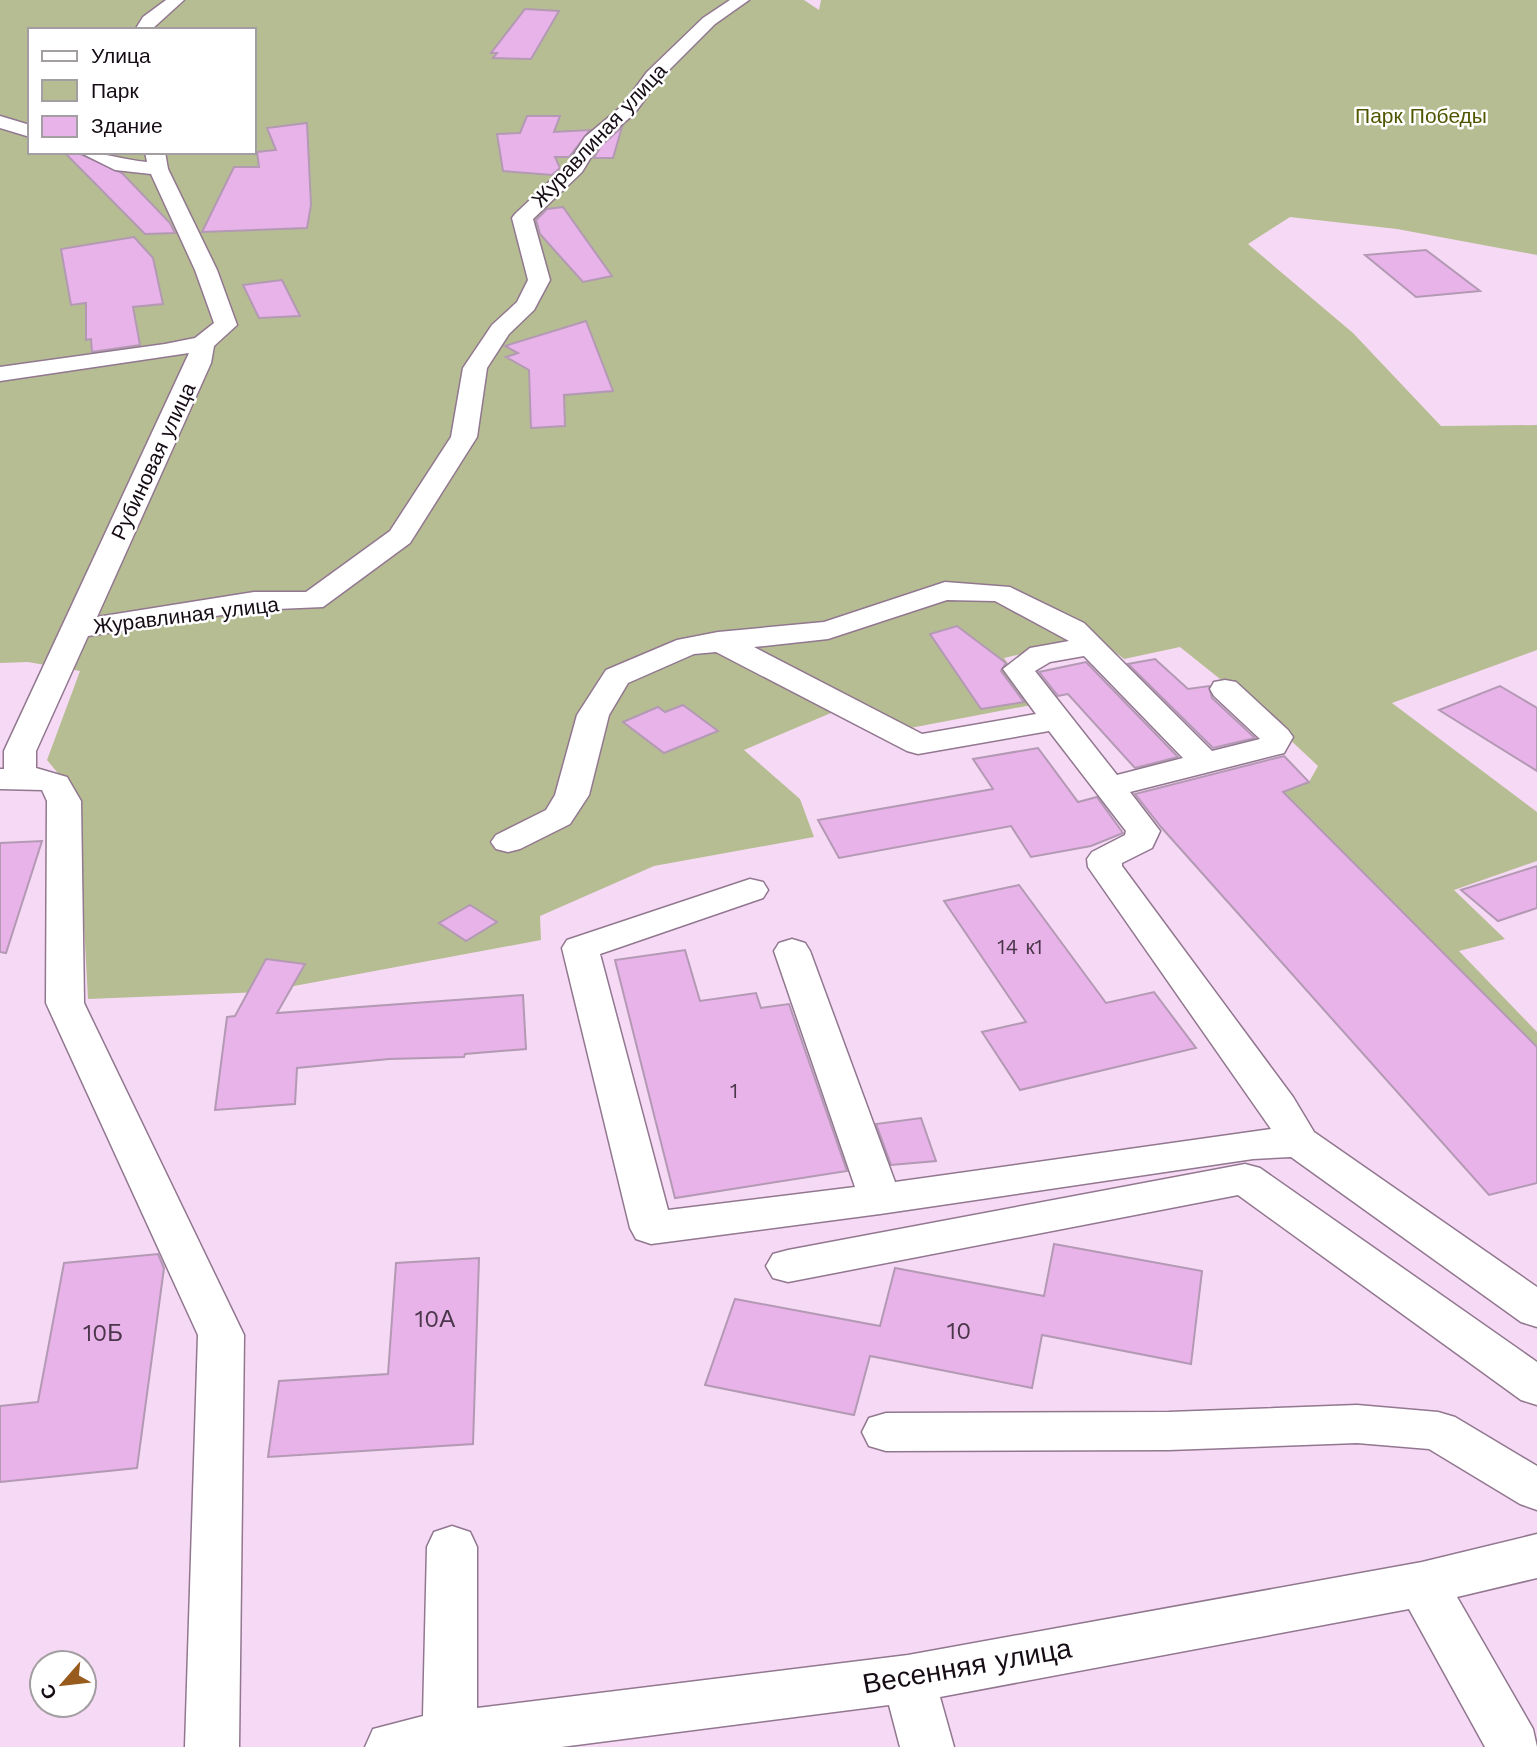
<svg xmlns="http://www.w3.org/2000/svg" width="1537" height="1747" font-family="'Work Sans',sans-serif">
<style>
.green{fill:#b7bd93;fill-rule:evenodd}
.building{fill:#e8b3e9;stroke:#b399b3;stroke-width:2}
.lines{fill:none;stroke-linecap:round;stroke-linejoin:round}
.minor-casing{stroke:#91778f;stroke-width:3}
.minor{fill:#fff;fill-rule:evenodd}
.labels{text-anchor:middle;dominant-baseline:central;stroke-width:5;stroke-linejoin:round;paint-order:stroke}
.far-park-label{font-size:21px;fill:#505600;stroke:#fff}
.far-street-label{font-size:21px;fill:#160c15;stroke:#fff}
.number-label{font-size:21px;fill:#4a364a}
.near-number-label{font-size:24px;fill:#4a364a}
.near-street-label{font-size:28px;fill:#160c15;stroke:#fff}
</style>
<rect width="100%" height="100%" fill="#f6daf5"/>
<g class="green">
<path d="M0,0h804l15,10 2,-10h716v255l-140,-26 -107,-12 -42,27 105,89 88,93 96,-1v225l-145,53 145,109v49l-83,29 51,49 -46,12 78,81v15l-254,-255 26,-10 9,-16 -63,-59 -75,-60 -56,12 -45,-34 -115,-39 -137,39 -119,11 130,74 -94,40 56,49 14,38 -160,29 -114,50 1,24 -279,52 -174,7 -11,-203 -30,-36 33,-89 -52,-9 -28,1zM30,30h224v122h-224z"/>
<path d="M946,597l54,2 71,38 -1,6 -66,15 33,46 -132,25 -160,-84z"/>
</g>
<g class="building">
<path d="M525,9l34,2 -28,48 -38,-1 4,-5h-6z"/>
<path d="M527,116h33l-6,16 36,-2 -21,27h-14l5,11 -8,7 -49,-4 -6,-37 23,-1z"/>
<path d="M307,123l4,82 -4,23 -105,4 32,-65h25l-2,-15 19,-2 -9,-22z"/>
<path d="M622,127l-9,31h-19l7,-12z"/>
<path d="M64,152h12l46,21 48,50 5,10 -30,1z"/>
<path d="M563,207l49,69 -29,6 -43,-48 -4,-14 11,-11z"/>
<path d="M134,237l19,21 10,46 -30,3 7,38 -48,7 -1,-13 -5,1v-37l-15,2 -10,-56z"/>
<path d="M1426,250l54,41 -64,6 -51,-42z"/>
<path d="M282,280l18,36 -41,2 -16,-33z"/>
<path d="M586,321l27,70 -49,4 1,31 -34,2 -2,-58 -23,-13 12,-4 -13,-7z"/>
<path d="M957,626l49,37 -5,8 23,31 -43,7 -51,-75z"/>
<path d="M1155,659l33,30 21,-3 3,12 43,40 -42,10 -85,-84z"/>
<path d="M1086,662l92,95 -43,11 -67,-74 -10,2 -19,-24z"/>
<path d="M1500,686l37,22v63l-98,-61z"/>
<path d="M683,705l35,26 -54,22 -41,-31 35,-15 7,5z"/>
<path d="M1038,748l40,54 19,-5 26,36 -32,13 -60,11 -20,-31 -172,32 -21,-38 175,-31 -20,-30z"/>
<path d="M1284,756l25,26 -26,10 254,255v136l-48,12 -328,-368 -26,-33z"/>
<path d="M42,841l-36,112 -6,-1v-109z"/>
<path d="M1537,866v42l-39,13 -37,-31z"/>
<path d="M1019,885l87,118 48,-11 42,56 -176,42 -38,-58 44,-10 -82,-121z"/>
<path d="M470,905l27,17 -31,19 -27,-18z"/>
<path d="M685,950l15,51 56,-8 5,15 28,-4 58,167 -172,27 -60,-238z"/>
<path d="M266,959l39,5 -28,49 246,-18 3,54 -61,5 -1,3 -75,2 -92,9 -2,36 -80,6 12,-93 8,-1z"/>
<path d="M921,1118l15,43 -45,4 -15,-41z"/>
<path d="M1054,1244l148,27 -11,93 -149,-29 -10,53 -162,-32 -16,59 -149,-30 30,-86 145,27 15,-58 149,28z"/>
<path d="M158,1254l6,14 -27,200 -137,14v-76l38,-4 26,-139z"/>
<path d="M479,1258l-6,186 -205,13 11,-76 109,-7 8,-111z"/>
</g>
<g class="lines">
<defs>
<g id="minor">
<path d="M166,0h18l-33,30h-16l8,-13z"/>
<path d="M730,0h19l-34,24 -56,56 -25,34 -35,30 -17,28 -49,47 17,61 -16,30 -25,24 -22,34 -10,69 -67,106 -87,64 -69,3 -166,26 -52,115v17l31,9 14,24 3,202 160,332 -5,412h-54l13,-412 -152,-332 1,-202 -5,-11 -42,-1v-20h4v-18l185,-398 -189,28v-14l165,-23 30,-6 19,-15 -19,-53 -44,-96 -36,-4 -36,-18c24,0 44,8 68,10l-2,-10h20l3,17 49,101 20,55 -23,21 -3,17 -114,254 157,-25h52l84,-61 61,-94 12,-69 29,-43 25,-23 11,-22 -16,-62 3,-4 53,-50 17,-27 37,-31 25,-34 56,-54z"/>
<path d="M0,116l30,9v12l-30,-9z"/>
<path d="M945,582l65,5 74,36 128,128 48,-12 -46,-43 -4,-7 4,-7 11,-2 11,2 52,48 5,7 -9,16 -154,39 30,39 -8,17 -30,15v3l171,231 21,35 223,155v40l-16,-5 -230,-165 -38,2 -373,55 -229,30 -15,-5 -6,-11 -68,-280 5,-8 183,-61 13,3 5,8 -5,8 -163,56 68,256 187,-23 -81,-236 5,-8 13,-4 13,4 5,8 85,231 376,-53 -183,-262 -1,-8 5,-7 33,-17 1,-4 -77,-100 -131,23 -11,-3 -191,-99 -22,2 -66,29 -19,32 -20,80 -19,29 -50,25 -12,3 -12,-3 -5,-7 5,-7 50,-25 9,-15 22,-80 29,-45 71,-30 41,-8 106,-10zM947,600l48,1 74,40 -39,7 -27,21 33,45 -114,20 -168,-87 74,-8zM1084,656l99,102 -66,17 -82,-104 15,-9z"/>
<path d="M1245,1164l15,4 277,194v43l-16,-5 -283,-205 -450,87 -15,-4 -7,-12 7,-12 15,-4z"/>
<path d="M1357,1405l81,7 17,5 82,49v44l-17,-6 -91,-55 -72,-6 -188,7 -283,1 -17,-5 -7,-14 7,-14 17,-5 283,-1z"/>
<path d="M452,1526l18,6 7,15v161l431,-53 514,-93 115,-28v44l-80,19 76,132 4,18h-52l-76,-138 -469,88 14,50h-54l-11,-42 -328,42h-196l8,-18 50,-13 4,-169 7,-15z"/>
</g>
</defs>
<use href="#minor" class="minor-casing"/>
<use href="#minor" class="minor"/>
</g>
<g class="labels">
<g class="far-park-label">
<text x="1421" y="115">Парк Победы</text>
</g>
<g class="far-street-label">
<text transform="translate(599 135) rotate(-47)">Журавлиная улица</text>
<text transform="translate(153 461) rotate(-65)">Рубиновая улица</text>
<text transform="translate(186 615) rotate(-7)">Журавлиная улица</text>
</g>
<g class="number-label">
<text x="1020" y="946">14 к1</text>
<text x="734" y="1090">1</text>
</g>
<g class="near-number-label">
<text x="435" y="1319">10А</text>
<text x="959" y="1331">10</text>
<text x="103" y="1333">10Б</text>
</g>
<g class="near-street-label">
<text transform="translate(967 1666) rotate(-10)">Весенняя улица</text>
</g>
</g>
<rect x="28" y="28" width="228" height="126" fill="#ffffff" stroke="#a29ea1" stroke-width="2"/>
<rect x="42" y="51" width="35" height="10" fill="#ffffff" stroke="#a29ea1" stroke-width="2"/>
<text x="91" y="63" font-size="21" fill="#160c15">Улица</text>
<rect x="42" y="80" width="35" height="21" fill="#b7bd93" stroke="#a29ea1" stroke-width="2"/>
<text x="91" y="98" font-size="21" fill="#160c15">Парк</text>
<rect x="42" y="116" width="35" height="21" fill="#e8b3e9" stroke="#a29ea1" stroke-width="2"/>
<text x="91" y="133" font-size="21" fill="#160c15">Здание</text>
<g transform="translate(63 1684) rotate(242)"><circle r="33" fill="#ffffff" stroke="#a29ea1" stroke-width="2"/>
<path d="M0-5L12 26L0 18L-12 26Z" fill="#975b1d"/>
<text y="-10" font-size="19" font-weight="bold" text-anchor="middle" fill="#160c15">С</text>
</g>
</svg>
